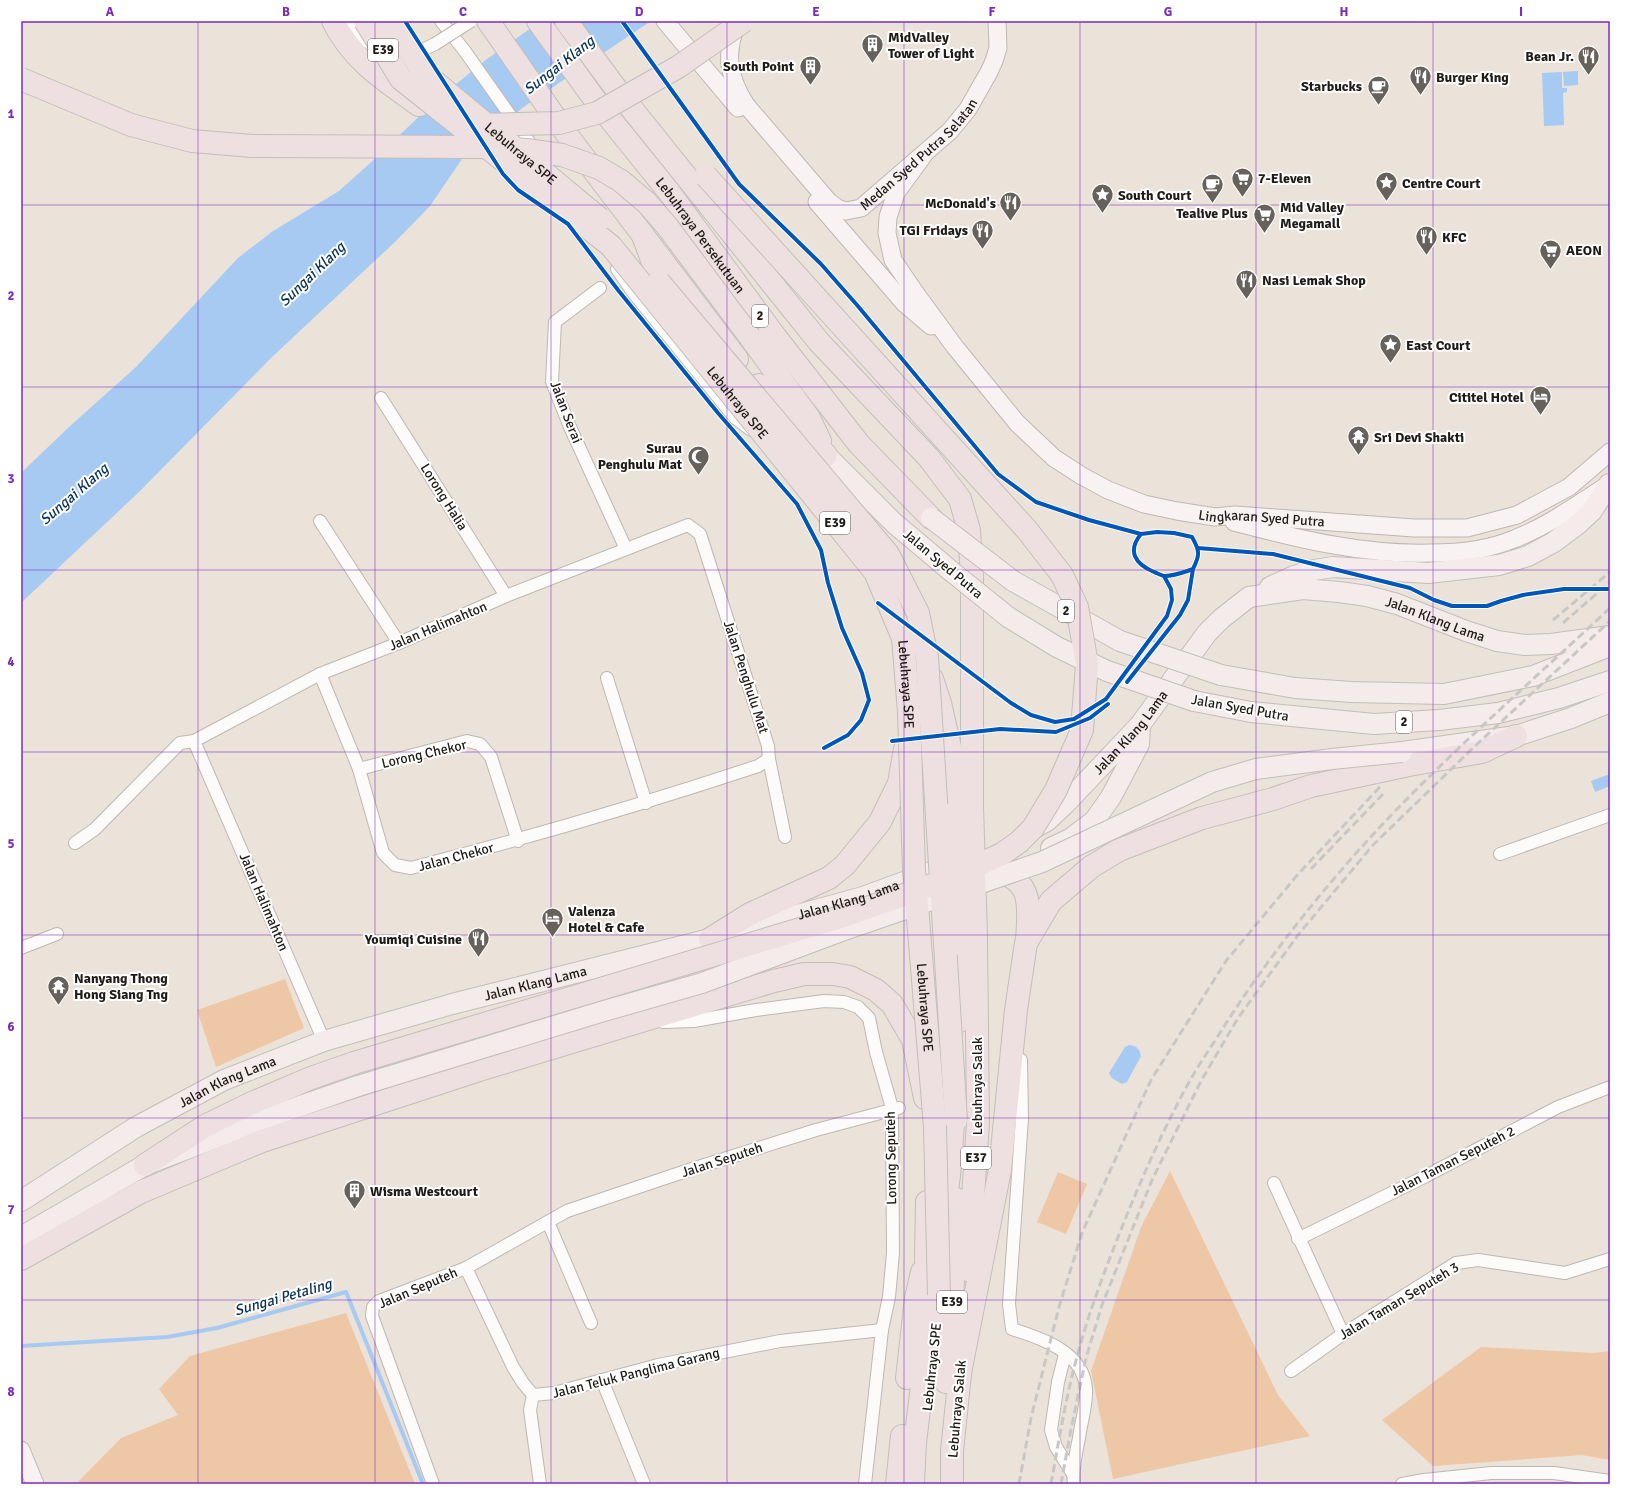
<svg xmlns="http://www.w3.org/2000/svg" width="1631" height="1505" font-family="Signika,sans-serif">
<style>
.green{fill:#eec8a6}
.water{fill:#a6caf2}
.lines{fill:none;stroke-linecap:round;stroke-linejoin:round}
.stream{stroke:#a6caf2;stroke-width:4}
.street-casing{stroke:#beb7b1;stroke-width:14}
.secondary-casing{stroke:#beb7b1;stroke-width:19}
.primary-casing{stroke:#c3beba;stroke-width:22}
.highway-casing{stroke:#c3beba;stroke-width:24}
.street{stroke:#fcfbf9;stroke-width:12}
.secondary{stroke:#f8f3f2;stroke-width:17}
.primary{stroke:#f4ebea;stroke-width:20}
.highway{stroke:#eee0e0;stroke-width:22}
.rail{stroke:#c9c7c5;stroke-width:3;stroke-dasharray:8 4;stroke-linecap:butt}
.street-bridge-casing{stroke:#beb7b1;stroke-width:14;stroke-linecap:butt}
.primary-bridge-casing{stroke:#c3beba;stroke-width:22;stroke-linecap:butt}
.highway-bridge-casing{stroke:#c3beba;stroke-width:24;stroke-linecap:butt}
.street-bridge{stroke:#fcfbf9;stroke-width:12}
.primary-bridge{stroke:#f4ebea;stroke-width:20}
.highway-bridge{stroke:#eee0e0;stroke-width:22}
.cycleway-casing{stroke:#fff;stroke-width:6}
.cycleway{stroke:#0057b8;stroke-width:4}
.grid{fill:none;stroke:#7b2cbf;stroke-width:1;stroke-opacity:0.55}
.labels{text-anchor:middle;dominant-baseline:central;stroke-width:4;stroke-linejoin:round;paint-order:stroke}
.shield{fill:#fff;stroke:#635f5c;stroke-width:1}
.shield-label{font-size:13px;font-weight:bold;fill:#201b16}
.poi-label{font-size:14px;font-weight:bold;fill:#201b16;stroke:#fff;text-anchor:start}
.street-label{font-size:14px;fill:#201b16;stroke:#fff}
.water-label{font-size:15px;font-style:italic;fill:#0a3358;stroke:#fff}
.neatline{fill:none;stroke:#7b2cbf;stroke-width:1.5}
.grid-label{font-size:13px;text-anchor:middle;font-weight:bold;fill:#7b2cbf}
</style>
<rect width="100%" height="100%" fill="#ebe2da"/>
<g class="green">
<path d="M285,979l19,49 -88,39 -19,-57z"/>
<path d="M1170,1171l108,224 32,41 -197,43 -22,-108 50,-144z"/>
<path d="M1058,1172l29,12 -21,50 -29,-12z"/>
<path d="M346,1313l69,171h-339l45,-46 57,-23 -19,-26 31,-33z"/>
<path d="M1481,1347l114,6 15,-2v109l-28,-5 -149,11 -51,-46z"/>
</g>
<g class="water">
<path d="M541,21h110l-126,85 -38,30 -25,23 -32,47 -34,35 -124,116 -133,135 -118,111v-130l48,-46 67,-60 102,-109 35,-27 66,-40 39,-35 56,-54 53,-43z"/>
<path d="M1578,71v14l-14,1 -1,-14z"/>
<path d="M1562,72v16h5v4l-4,1 1,32 -20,1 -2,-53z"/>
<path d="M1610,774v12l-15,6 -4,-11z"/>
<path d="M1129,1045c8,1 10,3 12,11l-14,26 -5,2 -10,-6 -3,-5 16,-26z"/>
</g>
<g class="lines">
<path class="stream" d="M21,1346l146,-9 50,-9 129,-36 77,192"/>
<defs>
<g id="street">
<path d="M348,21l14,17 16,11"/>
<path d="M441,21l23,29 72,102"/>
<path d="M407,55l13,-4 15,-7"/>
<path d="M617,269l18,26 100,123 16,12"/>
<path d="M600,288l-45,34 -3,60 18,45 56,122"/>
<path d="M381,398l125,198"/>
<path d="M320,521l79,122"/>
<path d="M320,674l39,95 24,84 12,12 16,3c117,-30 232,-64 347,-102l11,-7"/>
<path d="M607,678l39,125"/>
<path d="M194,741l130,300"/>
<path d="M359,769l108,-28 13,3 11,13 27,84"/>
<path d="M75,843l20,-14 85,-86 14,-2 126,-67 79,-31 107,-47 182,-71 12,9 68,212 1,13 16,78"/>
<path d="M1500,854l110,-39"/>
<path d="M21,948l36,-14"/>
<path d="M663,1022l31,-1 62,-11 68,-9 20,1 14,5 11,11 7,34 16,56 1,145 -4,44 -7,33 -17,154"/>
<path d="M1015,1061l6,-1 1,58 -13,186 3,25c29,9 72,23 74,60 1,16 -5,33 -7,49 -3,15 -7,31 -5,46"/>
<path d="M1274,1183l69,151"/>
<path d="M548,1222l43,101"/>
<path d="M1298,1239l126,-62 134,-70 52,-20"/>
<path d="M466,1268l47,99 10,16 10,12 21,-2 104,-28 122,-24 102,-11"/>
<path d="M1065,1354l-7,28 -7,48 5,17 17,27"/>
<path d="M1291,1371l52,-37 113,-71 22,-3 87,13 45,-14"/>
<path d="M602,1380l42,104"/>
<path d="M533,1395l-3,15 10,74"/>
<path d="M433,1484l-61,-168 1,-9 6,-6 87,-33 101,-57 125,-42 124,-39 83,-22"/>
<path d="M1402,1484l22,-4 67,-7h63l56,8"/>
</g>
<g id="secondary">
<path d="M665,21l73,87"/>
<path id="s1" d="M738,21c-14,32 -10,56 8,84l83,97 10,7 7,2 15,-3 89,-77 18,-22 21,-37 5,-11 4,-13 -1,-27"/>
<path id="s2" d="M923,156l-27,37 -8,24 -1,16 6,27 21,31 41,56 62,76 37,35 28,18 26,14 36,14 33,7 38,6 20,-2 179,13h53l50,-13 52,-28 41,-35"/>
<path d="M817,202l87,101 27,23"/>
<path d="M1234,522c65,17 129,33 197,31 28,0 57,-3 83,-14 34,-13 64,-35 94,-54"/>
<path d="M21,1450l14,34"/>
</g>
<g id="primary">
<path d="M826,455l68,68 57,48"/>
<path d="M1013,581l107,60"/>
<path d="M1270,587l24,-11 20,-6 19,-3 95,6 71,-8 29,-9 26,-14 24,-18 14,-13 17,-27"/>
<path d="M1221,675l74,13 57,4 92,2 89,-18 77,-30"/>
<path d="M1194,701l57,11 123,12 65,-4 59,-7 61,-15 51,-17"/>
<path d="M1402,752l114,-16 55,-18 39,-16"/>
<path id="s3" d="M1032,829l15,-8 19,-18 74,-78 67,-92 14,-14 28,-22 54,-8 36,3 28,4 30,8 69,27 31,10 28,4 26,-1 59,-8"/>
<path d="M1051,848l19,-9 24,-18 17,-24 28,-53 1,-19"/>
<path id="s4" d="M21,1201l115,-74 88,-47 100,-39 128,-37 258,-65 153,-42 93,-34"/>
<path d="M21,1237l124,-72 144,-55 69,-24"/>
</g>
<g id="highway">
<path d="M333,21c20,40 51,59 86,84"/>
<path d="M488,21l85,122 164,216"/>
<path id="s5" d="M538,21l60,83 71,88 105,143 85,109 72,74"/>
<path d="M566,21l54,73 199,248 110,116 31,41 9,31 3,47v229"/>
<path d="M642,233l25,67"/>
<path d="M750,337l59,81 11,23"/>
<path d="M759,385l31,35 36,35"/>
<path d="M886,579l26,45 7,21"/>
<path d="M932,679l8,24 12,53 4,55"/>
<path d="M995,872c39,6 34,37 32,68"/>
<path d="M710,939l40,-25 79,-36 16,-13 35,-43 19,-39 6,-34"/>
<path d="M959,1021v-77"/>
<path d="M145,1165l60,-39 47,-23 59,-25 43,-15"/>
<path d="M943,1219l6,-43 6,-76"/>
<path d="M21,1259l120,-67 121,-51 217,-71 295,-89 30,-7h29l17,3 26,13 16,14 21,36 12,58"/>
<path d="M968,1270l10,-147 -2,-186"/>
<path d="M927,1291l-1,-34 1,-55"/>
<path d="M907,1378l9,-80 6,-26"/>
<path d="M959,1378l41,-208 16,-160 10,-67 25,-42 40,-34 28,-17 83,-32 71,-19 38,-13 98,-21 73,-13 34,-16"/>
<path d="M946,1382l6,-76 4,-107"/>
<path d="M897,1484l5,-48"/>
<path d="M913,1484l2,-42 21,-169"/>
<path d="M952,1484v-33l9,-87"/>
</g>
</defs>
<use href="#street" class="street-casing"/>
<use href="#secondary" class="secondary-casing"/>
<use href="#primary" class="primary-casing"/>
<use href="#highway" class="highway-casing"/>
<use href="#street" class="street"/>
<use href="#secondary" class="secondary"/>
<use href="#primary" class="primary"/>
<use href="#highway" class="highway"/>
<g class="rail">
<path d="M1553,620l57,-48"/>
<path d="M1563,623l47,-41"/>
<path d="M1311,869l74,-77"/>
<path d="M1019,1484l12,-66 28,-111 23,-74 69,-153 75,-119 73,-88 81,-86"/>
<path d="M1051,1484c8,-44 15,-88 27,-131 12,-45 29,-88 46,-131 20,-49 42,-99 68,-145 8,-14 17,-27 26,-41 43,-69 94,-134 149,-195 76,-83 161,-156 243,-233"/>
<path d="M1061,1484l10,-55 15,-71 16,-53 50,-125 49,-99 37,-63 60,-83 75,-90 101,-98 136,-126"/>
</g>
<defs>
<path id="street-bridge" d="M435,44l36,-23"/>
<g id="primary-bridge">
<path d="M931,518l82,63"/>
<path d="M951,571l57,46 49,30 50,24 87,30"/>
<path d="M1120,641l101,34"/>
<path d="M358,1086l246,-75 98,-28 145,-54 195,-67 170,-80 44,-13 76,-10 70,-7"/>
</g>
<g id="highway-bridge">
<path id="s6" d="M365,21l36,58 210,167 264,326 28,66 6,74 5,158 21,257 4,168"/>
<path id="s7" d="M390,21l33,51 177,147"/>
<path d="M21,79l110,46 61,16 60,5 230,1 44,3 36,5 37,13 22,13 26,22 20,23 83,111"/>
<path d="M481,125l78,-2 38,-10 81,-46 66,-46"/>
<path d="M659,282l229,272 30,59 9,44 29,463"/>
<path d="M972,806l4,131"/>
<path d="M956,811l3,133"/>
<path d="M354,1063l493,-148 96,-34 59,-27 17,-12 14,-14 23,-38 26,-60 5,-66 -10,-57 -15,-32 -35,-45 -321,-354"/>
</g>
</defs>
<use href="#street-bridge" class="street-bridge-casing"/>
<use href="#primary-bridge" class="primary-bridge-casing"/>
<use href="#highway-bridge" class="highway-bridge-casing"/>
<use href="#street-bridge" class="street-bridge"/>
<use href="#primary-bridge" class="primary-bridge"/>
<use href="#highway-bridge" class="highway-bridge"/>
<defs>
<g id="cycleway">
<path d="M405,21l98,153 15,16 50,34 50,66 100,123 79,91 24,46 7,33 14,45 20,45 7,27 -8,20 -13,15 -24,13"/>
<path d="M622,21l117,163 82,80 36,41 141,169 38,28 53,18 52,14 16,-2 17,1 18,4c8,14 8,18 1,32 -9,3 -18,7 -28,7 -3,0 -8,-3 -11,-4 -19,-8 -27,-21 -13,-38"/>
<path d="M1198,548l75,6 137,34 24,12 18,6h35l14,-5 22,-6 41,-6h46"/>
<path d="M878,603l133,100 20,12 24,7 19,-3 32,-20 61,-83 5,-16 -1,-11 -7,-13"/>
<path d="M1127,682l53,-67 8,-15 5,-31"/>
<path d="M892,741l108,-12 56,3 34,-14 18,-14"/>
</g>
</defs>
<use href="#cycleway" class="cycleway-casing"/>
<use href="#cycleway" class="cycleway"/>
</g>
<path class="grid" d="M198,21v1463M375,21v1463M551,21v1463M727,21v1463M904,21v1463M1080,21v1463M1256,21v1463M1433,21v1463M21,205h1589M21,387h1589M21,570h1589M21,752h1589M21,935h1589M21,1118h1589M21,1300h1589"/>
<defs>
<symbol id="building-pin" viewBox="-11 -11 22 30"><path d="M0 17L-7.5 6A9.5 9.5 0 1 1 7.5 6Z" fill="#67615b" stroke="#fff"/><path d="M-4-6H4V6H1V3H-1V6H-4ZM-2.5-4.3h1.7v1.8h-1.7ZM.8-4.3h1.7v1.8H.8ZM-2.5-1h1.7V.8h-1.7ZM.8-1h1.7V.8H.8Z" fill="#fff"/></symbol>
<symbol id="restaurant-pin" viewBox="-11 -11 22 30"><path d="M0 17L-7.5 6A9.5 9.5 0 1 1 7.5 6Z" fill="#67615b" stroke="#fff"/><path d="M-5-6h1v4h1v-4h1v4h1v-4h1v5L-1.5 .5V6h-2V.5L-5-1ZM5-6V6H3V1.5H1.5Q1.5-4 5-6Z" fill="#fff"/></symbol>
<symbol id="cafe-pin" viewBox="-11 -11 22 30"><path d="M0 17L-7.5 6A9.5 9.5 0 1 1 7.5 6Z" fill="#67615b" stroke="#fff"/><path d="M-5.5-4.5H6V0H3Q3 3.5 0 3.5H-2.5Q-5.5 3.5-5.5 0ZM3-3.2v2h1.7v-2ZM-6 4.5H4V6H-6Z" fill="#fff"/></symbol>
<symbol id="supermarket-pin" viewBox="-11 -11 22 30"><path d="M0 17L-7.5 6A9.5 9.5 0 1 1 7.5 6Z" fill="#67615b" stroke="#fff"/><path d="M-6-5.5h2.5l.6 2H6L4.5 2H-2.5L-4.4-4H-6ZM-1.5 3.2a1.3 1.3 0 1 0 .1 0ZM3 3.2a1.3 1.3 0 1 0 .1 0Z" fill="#fff"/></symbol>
<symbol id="sight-pin" viewBox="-11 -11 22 30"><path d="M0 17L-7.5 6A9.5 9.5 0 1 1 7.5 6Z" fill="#67615b" stroke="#fff"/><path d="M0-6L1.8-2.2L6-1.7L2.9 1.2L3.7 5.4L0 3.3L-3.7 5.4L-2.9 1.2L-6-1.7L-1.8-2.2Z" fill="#fff"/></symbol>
<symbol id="hotel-pin" viewBox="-11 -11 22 30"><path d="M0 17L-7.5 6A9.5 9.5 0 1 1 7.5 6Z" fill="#67615b" stroke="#fff"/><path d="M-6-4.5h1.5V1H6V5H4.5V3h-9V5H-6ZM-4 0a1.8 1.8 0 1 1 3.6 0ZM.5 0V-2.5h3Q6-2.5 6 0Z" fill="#fff"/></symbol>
<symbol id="temple-pin" viewBox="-11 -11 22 30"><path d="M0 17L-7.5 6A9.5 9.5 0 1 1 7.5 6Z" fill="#67615b" stroke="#fff"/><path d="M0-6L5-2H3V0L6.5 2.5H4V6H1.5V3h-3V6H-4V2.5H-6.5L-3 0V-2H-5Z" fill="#fff"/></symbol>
<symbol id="mosque-pin" viewBox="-11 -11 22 30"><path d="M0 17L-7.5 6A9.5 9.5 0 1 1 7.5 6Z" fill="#67615b" stroke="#fff"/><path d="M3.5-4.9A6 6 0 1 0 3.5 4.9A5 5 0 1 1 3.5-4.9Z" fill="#fff"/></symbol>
</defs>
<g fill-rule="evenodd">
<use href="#building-pin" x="860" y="32" width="25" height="34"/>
<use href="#restaurant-pin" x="1576" y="44" width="25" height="34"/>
<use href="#building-pin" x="798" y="54" width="25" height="34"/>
<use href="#restaurant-pin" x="1408" y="64" width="25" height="34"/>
<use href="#cafe-pin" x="1366" y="74" width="25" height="34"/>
<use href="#supermarket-pin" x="1230" y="166" width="25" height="34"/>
<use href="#sight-pin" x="1374" y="170" width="25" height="34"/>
<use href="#cafe-pin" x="1200" y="172" width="25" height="34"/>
<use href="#sight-pin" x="1090" y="182" width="25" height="34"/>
<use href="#restaurant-pin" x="998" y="190" width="25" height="34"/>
<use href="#supermarket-pin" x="1252" y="202" width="25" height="34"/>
<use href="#restaurant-pin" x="970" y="218" width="25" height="34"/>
<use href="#restaurant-pin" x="1414" y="224" width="25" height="34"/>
<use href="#supermarket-pin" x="1538" y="238" width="25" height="34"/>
<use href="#restaurant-pin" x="1234" y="268" width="25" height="34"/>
<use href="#sight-pin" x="1378" y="332" width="25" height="34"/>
<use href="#hotel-pin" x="1528" y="384" width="25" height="34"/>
<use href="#temple-pin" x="1346" y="424" width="25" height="34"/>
<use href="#mosque-pin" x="686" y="444" width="25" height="34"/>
<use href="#hotel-pin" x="540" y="906" width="25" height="34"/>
<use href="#restaurant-pin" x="466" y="926" width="25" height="34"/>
<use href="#temple-pin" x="46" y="974" width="25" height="34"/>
<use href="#building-pin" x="342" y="1178" width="25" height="34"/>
</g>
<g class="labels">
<g class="shield">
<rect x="368" y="39" width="30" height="22" rx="3"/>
<rect x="752" y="305" width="16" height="22" rx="3"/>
<rect x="820" y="512" width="30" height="22" rx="3"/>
<rect x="1058" y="600" width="16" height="22" rx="3"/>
<rect x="1396" y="711" width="16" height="22" rx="3"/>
<rect x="961" y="1147" width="30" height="22" rx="3"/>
<rect x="937" y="1291" width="30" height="22" rx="3"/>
</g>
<g class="shield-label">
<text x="383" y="50">E39</text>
<text x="760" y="316">2</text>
<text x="835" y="523">E39</text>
<text x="1066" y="611">2</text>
<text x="1404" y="722">2</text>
<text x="976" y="1158">E37</text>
<text x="952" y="1302">E39</text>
</g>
<g class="poi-label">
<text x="888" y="37">MidValley<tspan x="888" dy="16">Tower of Light</tspan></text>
<text x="1574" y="56" text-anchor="end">Bean Jr.</text>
<text x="794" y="66" text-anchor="end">South Point</text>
<text x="1436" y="77">Burger King</text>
<text x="1362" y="86" text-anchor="end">Starbucks</text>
<text x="1258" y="178">7-Eleven</text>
<text x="1402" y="183">Centre Court</text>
<text x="1118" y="195">South Court</text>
<text x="996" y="203" text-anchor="end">McDonald's</text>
<text x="1280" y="207">Mid Valley<tspan x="1280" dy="16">Megamall</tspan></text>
<text x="1212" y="213" text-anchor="middle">Tealive Plus</text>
<text x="968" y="230" text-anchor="end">TGI Fridays</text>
<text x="1442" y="237">KFC</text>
<text x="1566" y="250">AEON</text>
<text x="1262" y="280">Nasi Lemak Shop</text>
<text x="1406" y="345">East Court</text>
<text x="1524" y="397" text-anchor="end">Cititel Hotel</text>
<text x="1374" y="437">Sri Devi Shakti</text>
<text x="682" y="448" text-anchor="end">Surau<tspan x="682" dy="16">Penghulu Mat</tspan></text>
<text x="568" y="911">Valenza<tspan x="568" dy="16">Hotel &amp; Cafe</tspan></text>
<text x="462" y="939" text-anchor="end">Youmiqi Cuisine</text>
<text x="74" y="978">Nanyang Thong<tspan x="74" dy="16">Hong Siang Tng</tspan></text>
<text x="370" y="1191">Wisma Westcourt</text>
</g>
<g class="street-label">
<text stroke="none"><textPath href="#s1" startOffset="330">Medan Syed Putra Selatan</textPath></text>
<text stroke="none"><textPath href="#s7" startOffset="188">Lebuhraya SPE</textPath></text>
<text stroke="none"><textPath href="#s5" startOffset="269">Lebuhraya Persekutuan</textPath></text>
<text stroke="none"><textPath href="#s6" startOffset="538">Lebuhraya SPE</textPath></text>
<text transform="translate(566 412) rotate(69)">Jalan Serai</text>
<text transform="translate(444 497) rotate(58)">Lorong Halia</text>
<text stroke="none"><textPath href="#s2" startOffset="591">Lingkaran Syed Putra</textPath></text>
<text transform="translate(943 564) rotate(40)">Jalan Syed Putra</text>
<text stroke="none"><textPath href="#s3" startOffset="511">Jalan Klang Lama</textPath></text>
<text transform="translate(438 626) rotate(-23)">Jalan Halimahton</text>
<text transform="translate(746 677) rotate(72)">Jalan Penghulu Mat</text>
<text stroke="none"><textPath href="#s6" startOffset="874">Lebuhraya SPE</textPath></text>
<text transform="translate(1240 708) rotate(10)">Jalan Syed Putra</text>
<text stroke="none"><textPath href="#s3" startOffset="139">Jalan Klang Lama</textPath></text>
<text transform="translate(424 754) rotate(-13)">Lorong Chekor</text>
<text transform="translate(456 857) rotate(-15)">Jalan Chekor</text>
<text stroke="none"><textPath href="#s4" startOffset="887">Jalan Klang Lama</textPath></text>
<text transform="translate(264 902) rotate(67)">Jalan Halimahton</text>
<text stroke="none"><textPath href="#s4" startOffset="563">Jalan Klang Lama</textPath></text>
<text stroke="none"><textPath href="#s6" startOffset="1198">Lebuhraya SPE</textPath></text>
<text stroke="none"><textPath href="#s4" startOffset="239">Jalan Klang Lama</textPath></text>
<text transform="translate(977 1086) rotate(-90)">Lebuhraya Salak</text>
<text transform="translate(891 1158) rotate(-91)">Lorong Seputeh</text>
<text transform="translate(722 1160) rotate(-18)">Jalan Seputeh</text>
<text transform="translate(1453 1161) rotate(-27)">Jalan Taman Seputeh 2</text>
<text transform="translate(418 1288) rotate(-23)">Jalan Seputeh</text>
<text transform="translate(1399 1301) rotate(-31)">Jalan Taman Seputeh 3</text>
<text transform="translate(932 1367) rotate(-84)">Lebuhraya SPE</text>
<text transform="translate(636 1373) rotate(-14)">Jalan Teluk Panglima Garang</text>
<text transform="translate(957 1409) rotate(-85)">Lebuhraya Salak</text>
</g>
<g class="water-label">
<text transform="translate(559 65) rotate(-38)">Sungai Klang</text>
<text transform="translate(312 274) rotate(-44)">Sungai Klang</text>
<text transform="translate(74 494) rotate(-41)">Sungai Klang</text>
<text transform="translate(283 1297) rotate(-16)">Sungai Petaling</text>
</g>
</g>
<rect width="1631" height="1505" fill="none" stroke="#ffffff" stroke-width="44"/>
<rect x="22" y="22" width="1587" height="1461" class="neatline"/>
<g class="grid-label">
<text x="110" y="16">A</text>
<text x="286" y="16">B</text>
<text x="463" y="16">C</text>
<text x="639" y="16">D</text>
<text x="816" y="16">E</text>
<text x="992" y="16">F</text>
<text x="1168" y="16">G</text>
<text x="1344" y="16">H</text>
<text x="1521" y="16">I</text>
<text x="11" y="118">1</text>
<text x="11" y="300">2</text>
<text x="11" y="483">3</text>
<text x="11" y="666">4</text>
<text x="11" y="848">5</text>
<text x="11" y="1031">6</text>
<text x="11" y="1214">7</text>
<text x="11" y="1396">8</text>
</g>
</svg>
